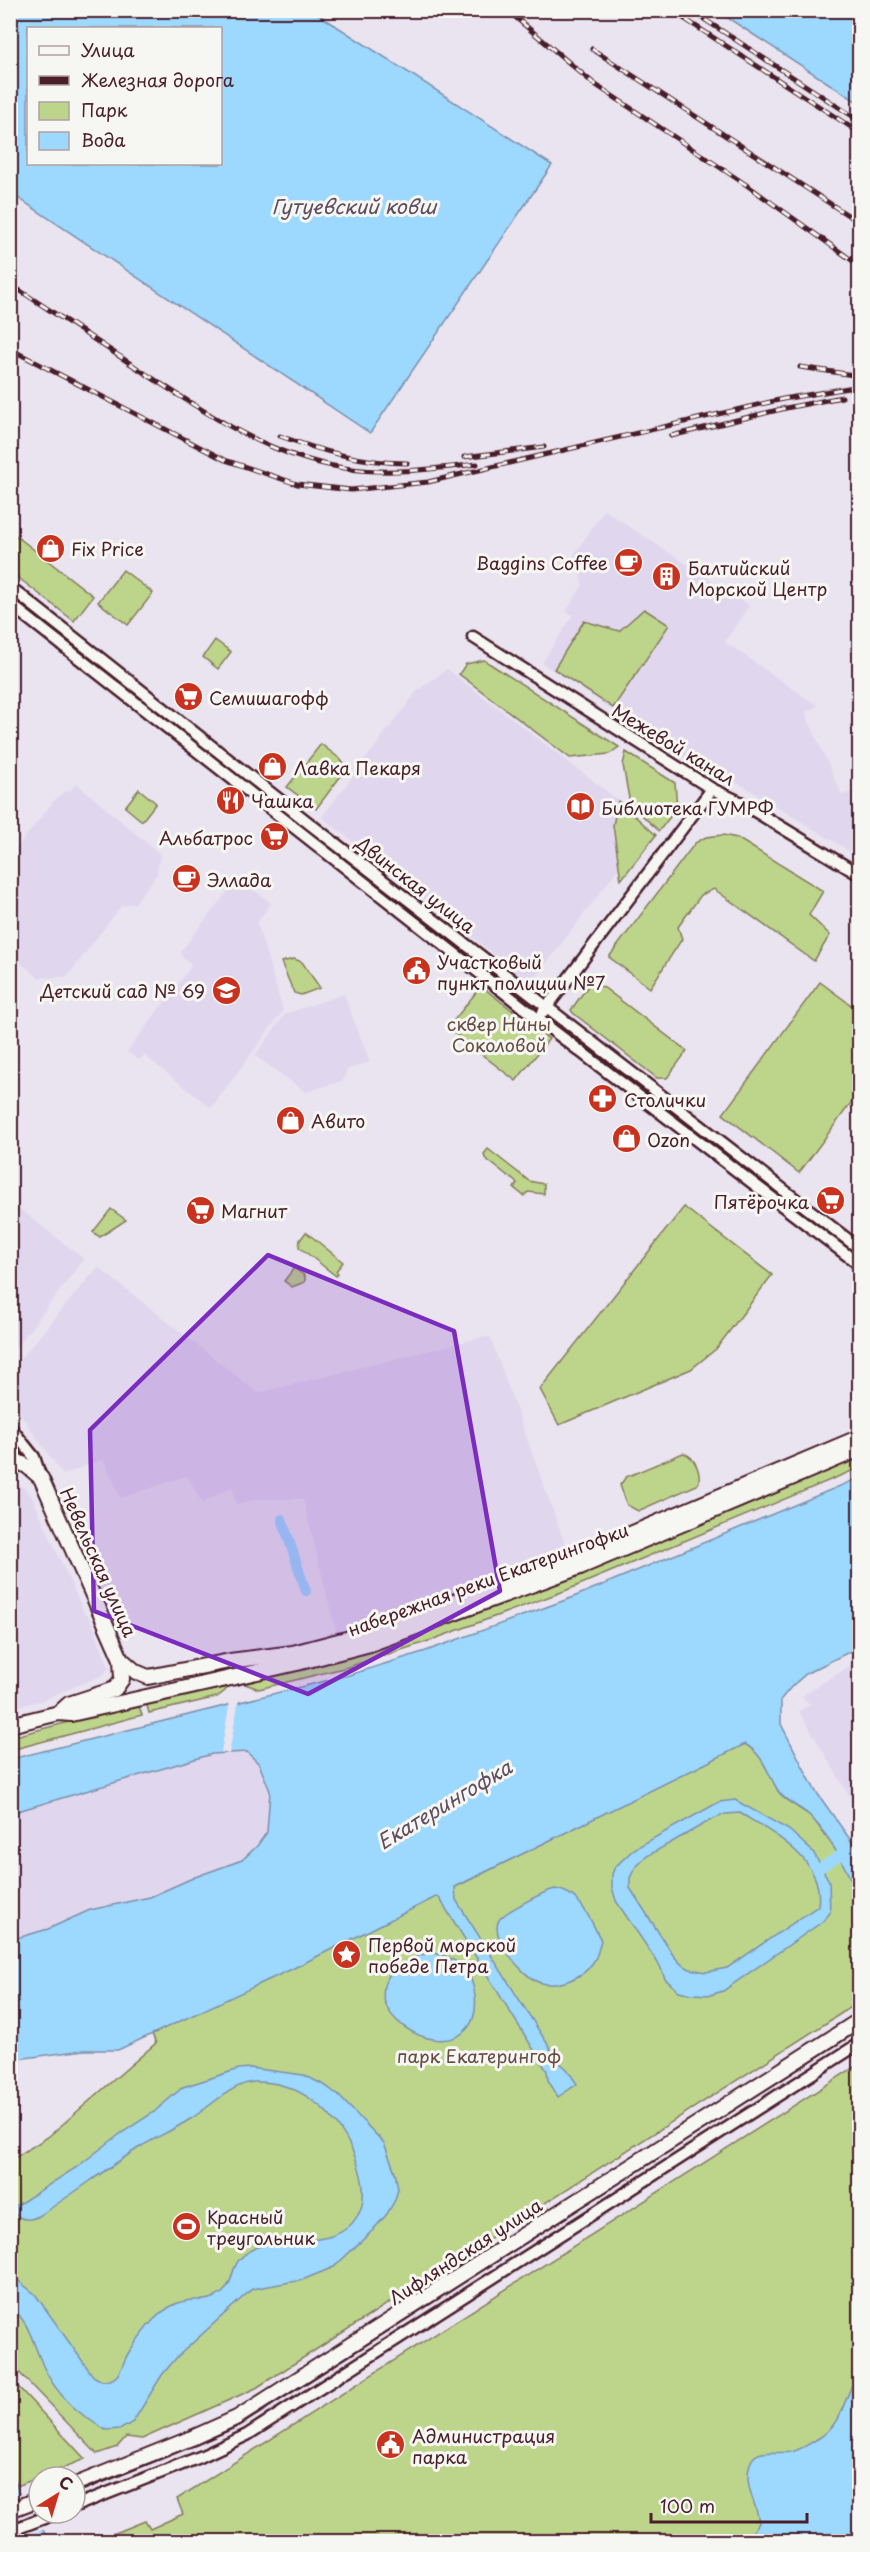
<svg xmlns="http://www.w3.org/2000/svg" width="870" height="2552" font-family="'Playpen Sans',sans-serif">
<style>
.built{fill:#e0d7ee}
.green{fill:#bdd58b;stroke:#847a5b;stroke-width:1.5}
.water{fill:#9dd8fe;stroke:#7c8eaa;stroke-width:1.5;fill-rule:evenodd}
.pier{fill:#e9e4f0}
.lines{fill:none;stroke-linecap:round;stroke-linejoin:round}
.canal{stroke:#9dd8fe;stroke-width:10}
.minor-casing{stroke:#4a1f2b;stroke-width:15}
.major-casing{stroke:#4a1f2b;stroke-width:18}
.minor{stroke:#f6f6f2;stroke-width:10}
.major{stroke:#f6f6f2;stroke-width:14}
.tram{stroke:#4a1f2b;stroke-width:1.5}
.rail-casing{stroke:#4a1f2b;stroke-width:5}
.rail{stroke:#f6f6f2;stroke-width:3;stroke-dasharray:9;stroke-linecap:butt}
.marked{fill:#7b2cbf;fill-opacity:0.2;stroke:#7b2cbf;stroke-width:4.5;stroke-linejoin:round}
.labels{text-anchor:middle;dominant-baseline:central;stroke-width:6;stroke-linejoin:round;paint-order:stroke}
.poi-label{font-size:18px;fill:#4a1f2b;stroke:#f6f6f2;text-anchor:start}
.street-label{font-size:18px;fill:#4a1f2b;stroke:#f6f6f2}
.park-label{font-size:18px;fill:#674c43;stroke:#f6f6f2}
.water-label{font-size:20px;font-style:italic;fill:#5f4d60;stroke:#f6f6f2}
</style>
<rect width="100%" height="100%" fill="#e9e4f0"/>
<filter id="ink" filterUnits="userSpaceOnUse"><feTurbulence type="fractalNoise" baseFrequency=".0167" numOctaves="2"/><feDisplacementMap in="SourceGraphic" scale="12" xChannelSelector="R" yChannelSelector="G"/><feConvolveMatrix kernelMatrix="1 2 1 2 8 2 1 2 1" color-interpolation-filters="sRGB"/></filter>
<g filter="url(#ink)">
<g class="built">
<path d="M604,510l145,95 -24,37 93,64 -13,6 37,83 17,-5v67l-119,-73 -24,-5 -174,-116 31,-48 -7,-4 17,-26 -9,-30z"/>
<path d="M447,669l171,131 31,28 -118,156 -209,-167 95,-126z"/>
<path d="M76,783l84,71 -3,20 -22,29 -14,3 -54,71 -28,1 -28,-23v-108l7,-1 35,-44 9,-9 9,-3z"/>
<path d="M238,878l33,25 -14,20 26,88 -72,97 -67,-53 -5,5 -12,-8 65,-87 -10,-8 -1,-6z"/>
<path d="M344,994l26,68 -22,7 -6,12 -36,11 -51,-36 30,-42z"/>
<path d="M11,1202l73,57 -73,95h-1z"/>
<path d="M98,1267l160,126 225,-56h7l78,215 -118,43 -114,37 -33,-133h-44l-23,6 -4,-18 -30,16 -15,-27 -66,22 -18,-39 -40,16 -52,-74v-31z"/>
<path d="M11,1479l16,11 6,9 52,116h3l5,10 16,43 -6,7 -63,26 -29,7z"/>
<path d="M859,1660v152l-60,-101 11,-6 -8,-9z"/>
<path d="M247,1752l12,12 11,27 -3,41 -10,14 -15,14 -47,17 -45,20 -60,13 -42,19 -37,11 -1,-127 202,-59z"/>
</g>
<g class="green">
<path d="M10,531l83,65 -19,25 -63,-49z"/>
<path d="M123,570l30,23 -25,32 -30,-23z"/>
<path d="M644,609l25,16 -56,83 -59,-39 30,-48 35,10z"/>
<path d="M215,640l16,12 -13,17 -15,-12z"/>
<path d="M484,660l135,87 -10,7 -39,4 -111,-84 7,-10z"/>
<path d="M321,744l19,15 6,7 -3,7 -27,36 -29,-22z"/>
<path d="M626,752l49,31 2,25 -18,23 -29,-27 -7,-39z"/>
<path d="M139,789l17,14 -14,18 -17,-14z"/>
<path d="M618,801l38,34 -35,45 -8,-55z"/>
<path d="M723,835l14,3 86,53 -14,24 21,20 -16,26 -100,-72 -13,6 -23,32 4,12 -32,49 -41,-31 86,-114 11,-6z"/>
<path d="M294,959l8,3 18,26 -19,7 -7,-2 -13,-31z"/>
<path d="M820,982l39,29v81l-60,81 -76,-59z"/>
<path d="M590,983l13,4 84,64 -20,27h-10l-84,-65 -2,-3z"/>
<path d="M481,986l68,53 -33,42 -68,-53z"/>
<path d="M488,1149l41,32 15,3v10l-16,-2 -4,4 -10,-8 3,-5 -32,-25 -1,-4z"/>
<path d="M684,1207l88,68 -56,74 -25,20 -132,56 -19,-36z"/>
<path d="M111,1209l15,11 -26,17 -7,-5z"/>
<path d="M306,1232l37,30 -7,9 2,2 -2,3 -37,-29 1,-7z"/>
<path d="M294,1268l11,8v6l-13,5 -8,-6z"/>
<path d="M683,1453c12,3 20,22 14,32l-59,26 -11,-6 -7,-20 6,-8z"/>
<path d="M859,1455v13l-292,122 -144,53 -75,24 -89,22 -14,-5 3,-5 86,-19 66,-19 183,-68z"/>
<path d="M230,1683l-5,8 -8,6 -68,16 -3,-11z"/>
<path d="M138,1704l4,11 -131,35v-13z"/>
<path d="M745,1744l14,9 19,38 7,8 27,18 31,43 16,37v105l-603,386 -114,51 -16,-2 -9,10 -20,7 -86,-90v-204l37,-23 108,-94 -4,-9c200,-93 395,-194 593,-290z"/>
<path d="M859,2064v477l-766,1 52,-21 5,8 33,-15 -6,-15z"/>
<path d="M11,2379l74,80 -68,27 -6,-22z"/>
</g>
<g class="water">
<path d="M10,11h303l239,154 -182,268 -359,-240zM220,28v136h-192v-136z"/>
<path d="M717,11h142v92z"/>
<path d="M859,1478v169l-52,26 -15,13 -11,13v25l34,66 44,62v45c-14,-29 -24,-54 -47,-79 -9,-11 -25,-14 -33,-26 -12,-18 -14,-36 -34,-48l-290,143 1,13 103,162 8,7 10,15 -19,13 -10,-17 -1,-9 -109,-175 -146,73 -174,81h-34l-73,10 -1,-120 38,-11 42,-19 60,-13 45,-20 47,-17 15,-14 10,-14 3,-41 -11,-27 -12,-12 -35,2 -201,59v-54l338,-84 77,-24 145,-53z"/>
<path d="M735,1800l54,30 24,22 16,29 1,32 -8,9 -99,69 -13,4 -19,-1 -12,-3 -14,-12 -5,-13 -44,-65 -4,-14v-13l3,-7 19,-18 85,-47zM740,1813c34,21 85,46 78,93l-91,62 -21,4 -16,-3 -9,-5 -8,-9 -43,-67v-10l5,-10 12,-12 64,-36 15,-6z"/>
<path d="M555,1889c26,3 35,31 46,51 -2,7 -3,15 -7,21 -10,17 -38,28 -56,21 -15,-6 -49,-45 -39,-62 5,-7 16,-12 23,-16 11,-6 21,-12 33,-15z"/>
<path d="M434,1953c10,2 20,6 28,13 15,15 19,49 4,64 -32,32 -110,-22 -73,-59 11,-11 25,-17 41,-18z"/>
<path d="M250,2068l54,7 22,11 13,10 45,47 11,29 3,17 -3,11 -8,14 -15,17 -38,36 -32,13 -50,9 -75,68 -15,18 -29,47 -12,7 -15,1c-27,-15 -49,-34 -62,-62 -11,-23 -13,-44 -33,-61v-32l24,19 58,82 9,5c20,0 18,-15 27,-29 14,-21 31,-46 56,-51 15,-3 24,3 38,-9 10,-8 8,-23 16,-32 29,-35 94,-1 119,-45 13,-23 -1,-57 -12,-77 -19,-33 -53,-58 -92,-56 -21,1 -46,26 -62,36 -17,11 -35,19 -52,29 -34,22 -67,47 -101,69 -12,6 -21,4 -28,-7l66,-42 43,-33 34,-22 29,-25 56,-18z"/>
<path d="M859,2372v169h-113l13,-18c-1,-15 -11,-30 -11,-45 0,-35 23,-23 42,-26 9,-1 22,-10 29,-14 25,-15 26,-46 40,-66z"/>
<path d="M10,2464l8,28 28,43 12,6h-26l-21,-31z"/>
</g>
<g class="pier">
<path d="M239,1699l-10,55 -8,-2 9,-51z"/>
<path d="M23,2493l22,36 -19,7 -16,-21 1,-17z"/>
</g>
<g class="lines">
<g class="canal">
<path d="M282,1519l24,72"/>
<path d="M813,1864l4,6 28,-18"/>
</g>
<defs>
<g id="minor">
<path d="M10,587l300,237 550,425"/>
<path d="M10,604l528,415 322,246"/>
<path d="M473,637l239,152 28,13 120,73"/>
<path d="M543,1012l169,-223"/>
<path d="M10,1427l24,30 7,21"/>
<path d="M75,2506l125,-49 47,-22 613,-392"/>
<path d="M10,2531l47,-18"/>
</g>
<g id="major">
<path d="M10,1458l17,8 14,12 80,181 15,13 12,5 82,-16 63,-8 76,-20 207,-76 284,-120"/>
<path d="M59,1713l10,-9 46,-15 7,-10 -1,-20"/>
<path d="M10,1725l49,-12 12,1 226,-51 73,-19 210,-77 280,-118"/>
<path d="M75,2485l117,-47 45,-20 623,-398"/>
<path d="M10,2510l29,-11"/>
</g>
</defs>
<use href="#minor" class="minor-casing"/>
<use href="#major" class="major-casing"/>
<use href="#minor" class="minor"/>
<use href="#major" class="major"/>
<g class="tram">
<path d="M75,2492l120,-47 46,-21 619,-394"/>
<path d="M10,2524l29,-12"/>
</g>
<defs>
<g id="rail">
<path d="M507,10l86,73 155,103 112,80"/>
<path d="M671,10l189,123"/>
<path d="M690,10l170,111"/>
<path d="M592,49l268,174"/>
<path d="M10,284c44,29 87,57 130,86 64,42 127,86 204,98 44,7 89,1 133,-4"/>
<path d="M10,349l215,111 72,24 54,6 77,-8 355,-83 77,-13"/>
<path d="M800,367l60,9"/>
<path d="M280,436c41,15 83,27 127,27"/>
<path d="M671,436l115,-28 56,-11"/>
<path d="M464,457l80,-10"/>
</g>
</defs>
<use href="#rail" class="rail-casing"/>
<use href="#rail" class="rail"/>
</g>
</g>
<path class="marked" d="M268,1255l186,76 46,260 -192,103 -214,-83 -4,-181z"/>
<defs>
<symbol id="shop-disc" viewBox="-11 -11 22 22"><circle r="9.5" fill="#c8321e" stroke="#f6f6f2"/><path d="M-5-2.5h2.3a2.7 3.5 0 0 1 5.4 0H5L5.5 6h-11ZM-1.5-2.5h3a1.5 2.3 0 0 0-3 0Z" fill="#fff"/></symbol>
<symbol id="cafe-disc" viewBox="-11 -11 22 22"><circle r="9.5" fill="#c8321e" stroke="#f6f6f2"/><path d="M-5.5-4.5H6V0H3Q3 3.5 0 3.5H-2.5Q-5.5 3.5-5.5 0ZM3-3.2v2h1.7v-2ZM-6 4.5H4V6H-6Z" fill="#fff"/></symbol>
<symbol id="building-disc" viewBox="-11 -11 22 22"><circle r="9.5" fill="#c8321e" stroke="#f6f6f2"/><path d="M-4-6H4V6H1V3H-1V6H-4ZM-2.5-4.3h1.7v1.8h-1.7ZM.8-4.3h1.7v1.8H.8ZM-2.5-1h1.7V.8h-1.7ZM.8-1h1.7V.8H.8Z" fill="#fff"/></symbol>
<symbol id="supermarket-disc" viewBox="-11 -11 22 22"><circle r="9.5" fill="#c8321e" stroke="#f6f6f2"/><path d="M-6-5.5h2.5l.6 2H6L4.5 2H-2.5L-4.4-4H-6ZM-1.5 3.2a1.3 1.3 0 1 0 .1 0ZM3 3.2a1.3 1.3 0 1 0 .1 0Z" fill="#fff"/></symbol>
<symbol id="restaurant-disc" viewBox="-11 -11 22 22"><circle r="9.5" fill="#c8321e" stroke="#f6f6f2"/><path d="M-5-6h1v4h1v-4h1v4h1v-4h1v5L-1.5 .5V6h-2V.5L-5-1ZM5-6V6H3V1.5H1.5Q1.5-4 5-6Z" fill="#fff"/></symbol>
<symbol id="library-disc" viewBox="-11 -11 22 22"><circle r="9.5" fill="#c8321e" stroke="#f6f6f2"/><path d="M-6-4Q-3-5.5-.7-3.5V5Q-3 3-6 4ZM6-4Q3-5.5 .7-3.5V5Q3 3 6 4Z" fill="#fff"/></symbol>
<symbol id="civic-disc" viewBox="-11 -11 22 22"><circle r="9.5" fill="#c8321e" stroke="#f6f6f2"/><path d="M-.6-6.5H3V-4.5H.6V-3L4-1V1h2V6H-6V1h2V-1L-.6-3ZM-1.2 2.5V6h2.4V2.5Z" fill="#fff"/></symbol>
<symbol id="school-disc" viewBox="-11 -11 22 22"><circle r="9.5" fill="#c8321e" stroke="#f6f6f2"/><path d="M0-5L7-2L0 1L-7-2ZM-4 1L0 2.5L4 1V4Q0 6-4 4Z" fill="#fff"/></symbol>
<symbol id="pharmacy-disc" viewBox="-11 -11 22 22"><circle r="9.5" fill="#c8321e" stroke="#f6f6f2"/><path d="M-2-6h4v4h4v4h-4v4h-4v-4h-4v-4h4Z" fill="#fff"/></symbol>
<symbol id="sight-disc" viewBox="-11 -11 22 22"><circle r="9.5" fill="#c8321e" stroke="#f6f6f2"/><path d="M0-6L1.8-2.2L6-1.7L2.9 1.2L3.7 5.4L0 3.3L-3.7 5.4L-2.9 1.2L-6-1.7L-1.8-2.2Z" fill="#fff"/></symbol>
<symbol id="stadium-disc" viewBox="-11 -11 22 22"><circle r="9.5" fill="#c8321e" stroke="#f6f6f2"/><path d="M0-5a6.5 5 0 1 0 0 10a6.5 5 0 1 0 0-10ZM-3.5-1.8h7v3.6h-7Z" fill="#fff"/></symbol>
</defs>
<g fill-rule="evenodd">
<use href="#shop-disc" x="34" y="532" width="33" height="33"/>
<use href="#cafe-disc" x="612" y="546" width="33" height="33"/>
<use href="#building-disc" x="650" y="560" width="33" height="33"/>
<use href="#supermarket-disc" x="172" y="680" width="33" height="33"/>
<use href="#shop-disc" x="256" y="750" width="33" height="33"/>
<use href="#restaurant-disc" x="214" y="784" width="33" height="33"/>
<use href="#library-disc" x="564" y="790" width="33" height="33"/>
<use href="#supermarket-disc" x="258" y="820" width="33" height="33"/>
<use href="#cafe-disc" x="170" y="862" width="33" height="33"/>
<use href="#civic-disc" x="400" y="954" width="33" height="33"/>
<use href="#school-disc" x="210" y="974" width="33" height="33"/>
<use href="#pharmacy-disc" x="586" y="1082" width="33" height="33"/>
<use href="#shop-disc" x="274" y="1104" width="33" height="33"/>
<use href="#shop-disc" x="610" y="1122" width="33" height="33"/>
<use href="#supermarket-disc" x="814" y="1184" width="33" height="33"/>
<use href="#supermarket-disc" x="184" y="1194" width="33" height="33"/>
<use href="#sight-disc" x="330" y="1938" width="33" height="33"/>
<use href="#stadium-disc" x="170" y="2210" width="33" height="33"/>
<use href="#civic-disc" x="374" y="2428" width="33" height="33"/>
</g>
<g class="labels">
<g class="poi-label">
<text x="71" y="548">Fix Price</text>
<text x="608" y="562" text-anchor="end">Baggins Coffee</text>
<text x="688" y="567">Балтийский<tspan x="688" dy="21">Морской Центр</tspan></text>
<text x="209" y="697">Семишагофф</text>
<text x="294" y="767">Лавка Пекаря</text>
<text x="251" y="800">Чашка</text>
<text x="601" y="807">Библиотека ГУМРФ</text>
<text x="253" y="837" text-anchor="end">Альбатрос</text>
<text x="207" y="879">Эллада</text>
<text x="437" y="961">Участковый<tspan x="437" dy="21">пункт полиции №7</tspan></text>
<text x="205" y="990" text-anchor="end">Детский сад № 69</text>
<text x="624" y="1099">Столички</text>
<text x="311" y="1120">Авито</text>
<text x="647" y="1139">Ozon</text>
<text x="809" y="1201" text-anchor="end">Пятёрочка</text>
<text x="221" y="1210">Магнит</text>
<text x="368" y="1944">Первой морской<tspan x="368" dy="21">победе Петра</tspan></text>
<text x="207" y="2216">Красный<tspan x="207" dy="21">треугольник</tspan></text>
<text x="412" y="2435">Администрация<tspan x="412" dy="21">парка</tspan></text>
</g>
<g class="street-label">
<text transform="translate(674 744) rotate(31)">Межевой канал</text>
<text transform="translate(416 884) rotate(38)">Двинская улица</text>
<text transform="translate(99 1562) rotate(66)">Невельская улица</text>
<text transform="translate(488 1579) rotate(-20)">набережная реки Екатерингофки</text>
<text transform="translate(465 2251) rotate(-33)">Лифляндская улица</text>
</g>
<g class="park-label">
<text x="499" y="1023">сквер Нины<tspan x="499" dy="21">Соколовой</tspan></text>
<text x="479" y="2055">парк Екатерингоф</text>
</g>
<g class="water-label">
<text x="354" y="206">Гутуевский ковш</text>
<text transform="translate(444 1804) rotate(-31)">Екатерингофка</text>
</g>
</g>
<rect width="870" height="2552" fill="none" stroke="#f6f6f2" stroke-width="36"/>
<rect x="18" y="18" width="834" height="2516" fill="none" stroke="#4a1f2b" stroke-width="2" filter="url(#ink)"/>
<rect x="27" y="27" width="195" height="138" fill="#f6f6f2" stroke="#b1a0a2" stroke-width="1.5"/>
<rect x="39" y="46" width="30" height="9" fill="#f6f6f2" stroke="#b1a0a2" stroke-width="1.5"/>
<text x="81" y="57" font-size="18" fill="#4a1f2b">Улица</text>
<rect x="39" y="76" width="30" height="9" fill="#4a1f2b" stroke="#b1a0a2" stroke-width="1.5"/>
<text x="81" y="87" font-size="18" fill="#4a1f2b">Железная дорога</text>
<rect x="39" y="102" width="30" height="18" fill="#bdd58b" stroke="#b1a0a2" stroke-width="1.5"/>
<text x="81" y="117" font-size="18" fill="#4a1f2b">Парк</text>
<rect x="39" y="132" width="30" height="18" fill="#9dd8fe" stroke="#b1a0a2" stroke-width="1.5"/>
<text x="81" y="147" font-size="18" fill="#4a1f2b">Вода</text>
<g transform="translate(57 2495) rotate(37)"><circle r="28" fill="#f6f6f2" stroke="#b1a0a2" stroke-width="1.5"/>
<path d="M0-4.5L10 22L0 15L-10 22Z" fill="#c8321e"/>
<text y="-9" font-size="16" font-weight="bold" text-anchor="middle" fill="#4a1f2b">С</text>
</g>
<path d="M651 2513v9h156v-9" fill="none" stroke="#4a1f2b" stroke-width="3"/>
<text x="660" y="2513" font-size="18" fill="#4a1f2b" stroke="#f6f6f2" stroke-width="4.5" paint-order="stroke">100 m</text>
</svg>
